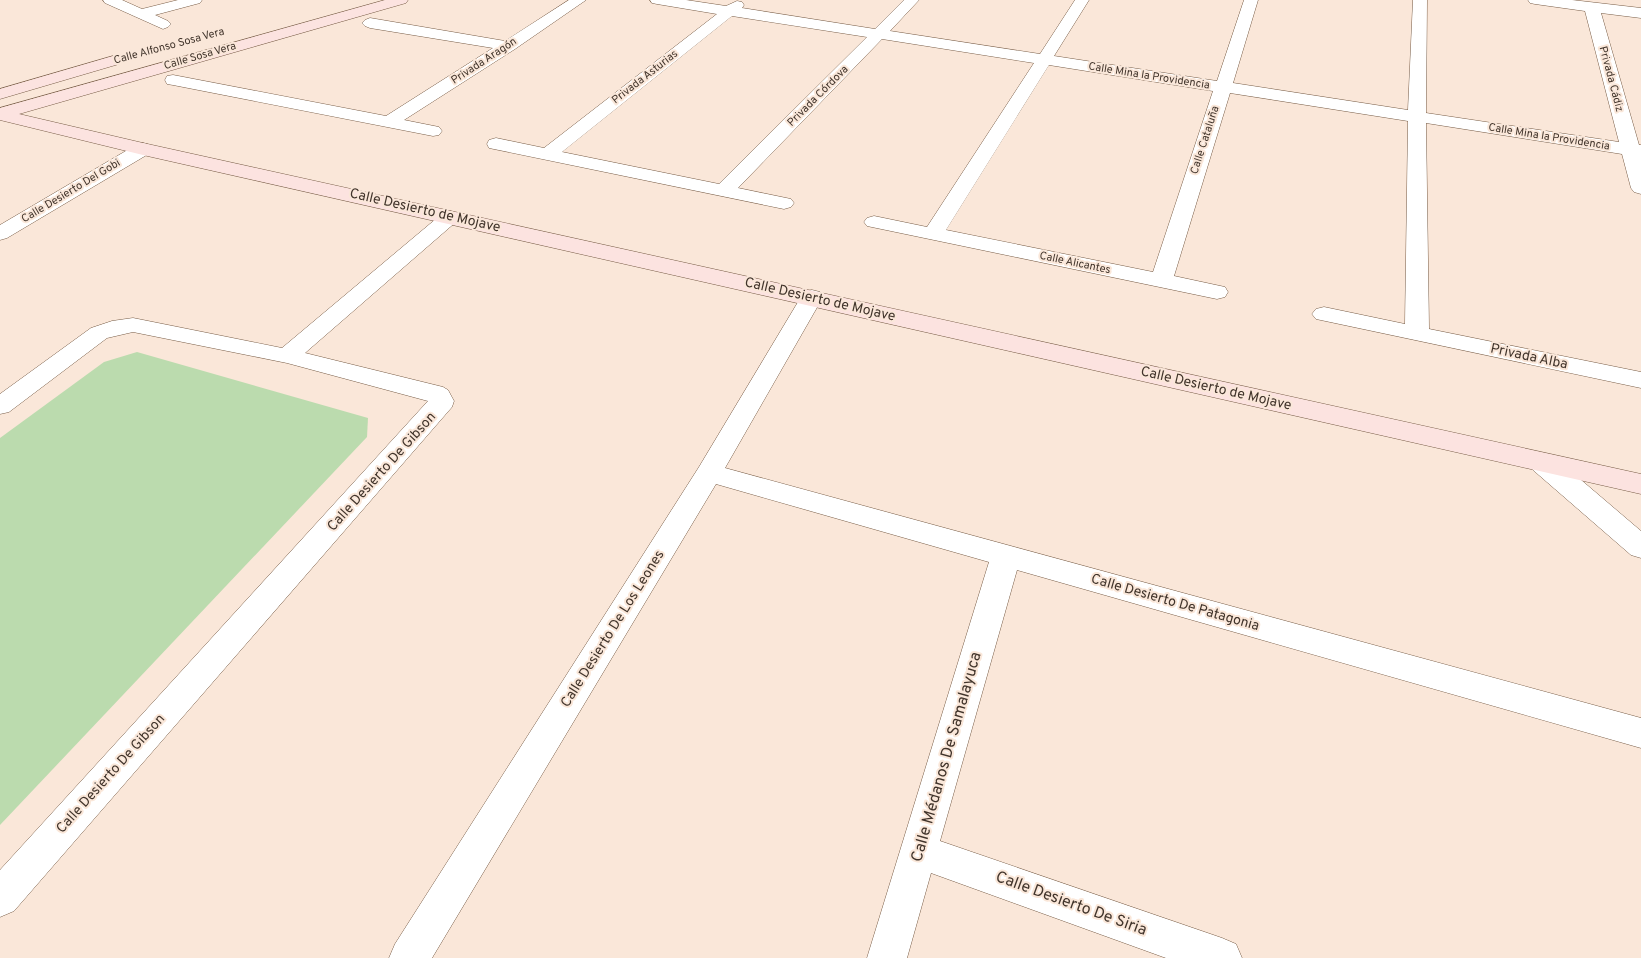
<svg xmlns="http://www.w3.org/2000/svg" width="1641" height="958" font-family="Overpass,sans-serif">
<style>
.green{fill:#bbdbae}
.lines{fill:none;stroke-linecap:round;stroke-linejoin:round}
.street-casing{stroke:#785d47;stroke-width:1}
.secondary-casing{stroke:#785d47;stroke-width:1}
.street{fill:#fff;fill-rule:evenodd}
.secondary{fill:#fce3e0;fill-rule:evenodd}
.labels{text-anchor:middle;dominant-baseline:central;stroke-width:4;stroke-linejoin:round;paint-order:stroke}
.far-street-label{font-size:11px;fill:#41342b;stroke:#fae7d9}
.street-label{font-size:14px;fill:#41342b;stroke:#fae7d9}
.near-street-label{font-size:16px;fill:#41342b;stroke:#fae7d9}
</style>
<rect width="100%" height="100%" fill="#fae7d9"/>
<path class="green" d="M137,352l231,66 -1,19 -367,388v-387l104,-76z"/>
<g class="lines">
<defs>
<g id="street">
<path d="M103,0h19l20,9 36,-9h24l-2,3 -45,12 13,6 3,3 -3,3 -5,2 -58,-26z"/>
<path d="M569,0h17l-71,49 -111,71 35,7 3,4 -3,4 -6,1 -260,-51 -6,-1 -2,-4 2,-4 6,-1 213,41 107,-68 -123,-20 -5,-2 -3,-3 3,-3 5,-2 135,23z"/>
<path d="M650,0h36l40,6 11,-5 5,1 2,3 -2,3 133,21 29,-29h15l-29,31 150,23 35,-54h14l-35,56 163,25 27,-81h14l-25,83 175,27 5,-110h14l-1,113 193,29 -34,-131 -50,-7 -5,-1 -2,-3h44l69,8v10l-40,-5 38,132h2v49l-7,-2 -3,-4 -9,-34 -196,-31 3,206 212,43v16l-325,-69 -4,-5 4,-5 8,-2 81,17 3,-203 -178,-28 -56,183 51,11 3,5 -3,5 -8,2 -350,-73 -3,-4 3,-4 7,-2 53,11 107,-164 -152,-24 -144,149 53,11 3,4 -3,4 -7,2 -295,-61 -2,-4 2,-4 7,-2 48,10 173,-134 -60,-10 -5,-1zM732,16l135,21 -148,147 -157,-32zM1049,65l164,26 -60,181 -207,-42z"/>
<path d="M143,143l7,2 2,4 -2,4 -143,85 -7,2v-15l136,-80z"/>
<path d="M450,211l7,2 3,4 -3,4 -152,132 138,34 5,3 6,11 -2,6 -438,504 -14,6v-47l428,-469 -141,-38 -154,-31 -26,6 -98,74 -9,2v-20l91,-66 21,-7 21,-3 149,30 161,-135z"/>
<path d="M812,290l8,2 3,5 -98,171 916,250v30l-624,-178 -77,271 282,97 14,6 6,14h-76l-235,-85 -24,85h-40l122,-396 -273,-78 -284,474h-43l6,-14 304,-477 105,-175z"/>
<path d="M1543,454l10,2 88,75v27l-10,-3 -98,-85 -4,-7 4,-7z"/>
</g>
<g id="secondary">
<path d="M385,0h23l-2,3 -387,111 124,29 1498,331v20l-1498,-339 -143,-35v-12z"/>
<path d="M113,56l6,2 2,3 -2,3 -119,35v-10z"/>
</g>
</defs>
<use href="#street" class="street-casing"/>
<use href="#secondary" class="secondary-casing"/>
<use href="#street" class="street"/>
<use href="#secondary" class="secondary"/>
</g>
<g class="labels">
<g class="far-street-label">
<text transform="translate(169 46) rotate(-15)">Calle Alfonso Sosa Vera</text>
<text transform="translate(200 56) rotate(-16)">Calle Sosa Vera</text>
<text transform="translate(484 61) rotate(-33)">Privada Aragón</text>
<text transform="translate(1149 76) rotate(9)">Calle Mina la Providencia</text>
<text transform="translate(645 77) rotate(-38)">Privada Asturias</text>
<text transform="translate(1611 79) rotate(75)">Privada Cádiz</text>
<text transform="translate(818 96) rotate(-45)">Privada Córdova</text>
<text transform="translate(1549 137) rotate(9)">Calle Mina la Providencia</text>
<text transform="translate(1205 140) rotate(-72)">Calle Cataluña</text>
<text transform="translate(71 191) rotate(-31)">Calle Desierto Del Gobi</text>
<text transform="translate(1075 263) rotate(12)">Calle Alicantes</text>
</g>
<g class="street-label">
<text transform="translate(425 211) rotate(13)">Calle Desierto de Mojave</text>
<text transform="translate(820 300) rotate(13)">Calle Desierto de Mojave</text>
<text transform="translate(1529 357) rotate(12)">Privada Alba</text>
<text transform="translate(1216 389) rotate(13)">Calle Desierto de Mojave</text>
<text transform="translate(382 472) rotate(-48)">Calle Desierto De Gibson</text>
<text transform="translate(1175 603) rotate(16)">Calle Desierto De Patagonia</text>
<text transform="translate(613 629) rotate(-58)">Calle Desierto De Los Leones</text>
<text transform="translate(111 774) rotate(-48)">Calle Desierto De Gibson</text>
</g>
<g class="near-street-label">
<text transform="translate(947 757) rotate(-74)">Calle Médanos De Samalayuca</text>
<text transform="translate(1071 904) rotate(20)">Calle Desierto De Siria</text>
</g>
</g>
</svg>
